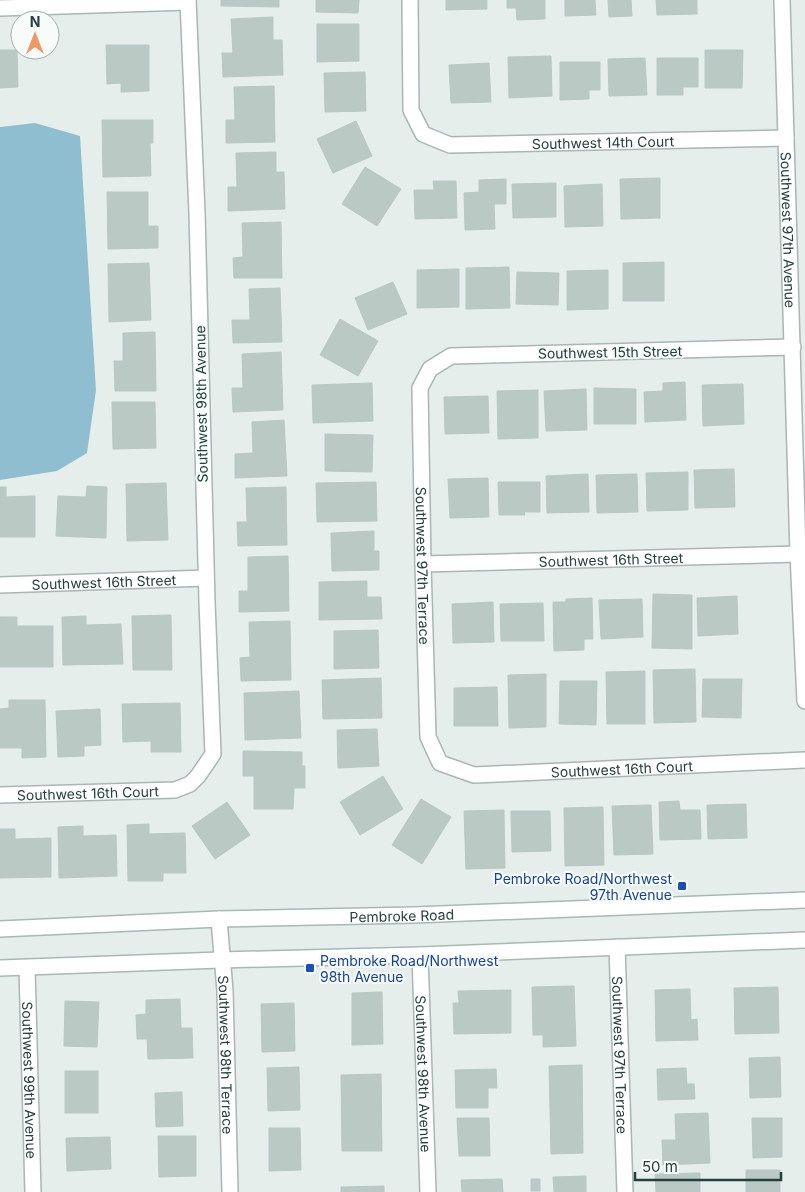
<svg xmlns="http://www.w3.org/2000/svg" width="805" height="1192" font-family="Inter,sans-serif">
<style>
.water{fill:#90bed1}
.building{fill:#bbc9c5;stroke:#b8c8c4}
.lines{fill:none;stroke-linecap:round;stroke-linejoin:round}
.minor-casing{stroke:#a8b6b4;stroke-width:18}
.secondary-casing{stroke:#a4bab5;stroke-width:18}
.minor{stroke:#fff;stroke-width:15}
.secondary{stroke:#fff;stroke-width:15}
.transit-dot{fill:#1a4fb4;stroke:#f7fbf9;stroke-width:2}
.labels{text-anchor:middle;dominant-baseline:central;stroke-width:4;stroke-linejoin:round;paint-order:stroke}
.street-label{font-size:14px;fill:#25403d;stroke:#f7fbf9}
.transit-label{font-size:14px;fill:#164399;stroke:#f7fbf9;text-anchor:end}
</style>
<rect width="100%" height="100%" fill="#e6eeec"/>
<path class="water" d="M35,123l45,13 16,254 -9,63 -30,18 -57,9v-353z"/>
<g class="building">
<path d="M221,0h58v7l-58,-1z"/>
<path d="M316,0h43l-1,13 -42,-1z"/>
<path d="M446,0h41v9l-41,1z"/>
<path d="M507,0h38v19l-28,1 -1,-12h-9z"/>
<path d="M565,0h30l1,15 -31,1z"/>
<path d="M608,0h23l1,16 -23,1z"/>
<path d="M656,0h41v14l-40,1z"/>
<path d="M273,17v23h9l1,35 -60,2 -1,-24h11l-2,-34z"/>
<path d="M317,24h42v37l-42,1z"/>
<path d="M106,45h43v46l-28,1v-9l-14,1z"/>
<path d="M0,50h17l1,37 -18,1z"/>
<path d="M705,50h38l-1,38h-37z"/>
<path d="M551,56l1,40 -43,2 -1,-41z"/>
<path d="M645,58l2,37 -38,1 -1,-37z"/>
<path d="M657,58h41v29h-15v8h-26z"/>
<path d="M560,62h40v28h-11v9l-29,1z"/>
<path d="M489,63l2,39 -40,1 -2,-38z"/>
<path d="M365,72l1,39 -41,1 -1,-39z"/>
<path d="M274,86l1,56 -49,1v-23h9l-1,-33z"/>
<path d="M102,120h51v23h-3l1,33 -48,1z"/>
<path d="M356,121l16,35 -39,17 -16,-34z"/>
<path d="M276,152v20h8l1,37 -57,2v-24h9l-1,-34z"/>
<path d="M365,167l36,22 -24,37 -35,-22z"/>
<path d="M660,178v40l-39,1 -1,-40z"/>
<path d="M506,179v25h-12l1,25 -30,1 -1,-37 15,-1v-12z"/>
<path d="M433,181h23l1,37 -42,1 -1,-29h20z"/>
<path d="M556,183v34l-43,1 -1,-34z"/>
<path d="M602,184l1,42 -38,1 -1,-41z"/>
<path d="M107,192h41v34h10v22l-50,1z"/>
<path d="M281,222l1,56h-48l-1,-20 10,-1 -1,-34z"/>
<path d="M664,262v39h-41v-38z"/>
<path d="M149,263l2,57 -42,2 -1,-58z"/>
<path d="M509,267l1,41 -44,1v-41z"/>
<path d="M459,269v38l-42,1v-38z"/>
<path d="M608,270v39l-41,1v-39z"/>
<path d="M517,272l42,1 -1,32 -42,-1z"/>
<path d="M393,282l14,32 -39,16 -13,-32z"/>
<path d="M280,288l2,54 -49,1 -1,-23h18l-1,-31z"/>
<path d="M340,319l38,22 -20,35 -38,-21z"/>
<path d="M155,332l1,59h-41l-1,-30h9v-28z"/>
<path d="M281,352l2,58 -50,2 -1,-24h11l-1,-34z"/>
<path d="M685,382l1,38 -41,2 -1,-30 19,-1v-8z"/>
<path d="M372,383l1,38 -60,2 -1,-38z"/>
<path d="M743,384l1,40 -41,2 -1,-41z"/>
<path d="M594,388l42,1v35h-42z"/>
<path d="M586,389l1,41 -41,1 -2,-40z"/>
<path d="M538,390v48l-40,1 -1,-48z"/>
<path d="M488,396l1,37 -44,1 -1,-37z"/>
<path d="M112,402h43l1,46 -43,1z"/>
<path d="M284,420l3,56 -52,2v-24l18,-1 -1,-31z"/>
<path d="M325,434l48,1 -1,37 -47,-1z"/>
<path d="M734,469l1,38 -40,1 -1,-38z"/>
<path d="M688,472v38l-41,1 -1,-38z"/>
<path d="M588,474l1,38 -42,1 -1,-37z"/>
<path d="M637,474l1,38 -41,1 -1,-38z"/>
<path d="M488,478l1,39 -39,1 -2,-39z"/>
<path d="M376,482l1,39 -60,1 -1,-39z"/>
<path d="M498,482h42v30h-16l1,3h-26z"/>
<path d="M166,483l2,57 -41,1 -1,-57z"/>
<path d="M87,486l20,1 -1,51 -50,-2 2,-40 28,1z"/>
<path d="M0,487h6v10l29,-1v41h-35z"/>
<path d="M286,487l1,58 -49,1 -1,-24h10l-1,-34z"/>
<path d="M374,531v20h5v19l-47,1 -1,-38z"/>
<path d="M288,556l1,55 -50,1v-21h9v-34z"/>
<path d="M367,581v16h14l1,22 -63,1v-38z"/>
<path d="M653,594l39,1v54l-40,-1z"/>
<path d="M737,596l1,38 -40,2 -1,-38z"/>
<path d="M592,598l1,41h-9v11l-30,1 -1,-49h13v-3z"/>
<path d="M642,599l1,38 -42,2 -2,-39z"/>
<path d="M493,602l1,40 -41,1 -1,-39z"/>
<path d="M543,603l1,38h-43l-1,-37z"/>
<path d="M171,615l1,55h-39l-1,-54z"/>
<path d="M86,616v9l35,-1 2,40 -60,1 -1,-48z"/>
<path d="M0,617h17v9h36v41h-53z"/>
<path d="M290,621l1,59 -50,1 -1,-23 10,-1 -1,-35z"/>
<path d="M378,630l1,38 -45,1v-38z"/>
<path d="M695,669l1,53 -42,1 -1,-53z"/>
<path d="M645,671v53h-38l-1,-52z"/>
<path d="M546,674v53l-37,1 -1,-53z"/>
<path d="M381,678l1,40 -59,1 -1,-39z"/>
<path d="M703,679h39l-1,39 -39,-1z"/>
<path d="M560,681h37l-1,44 -37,-1z"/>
<path d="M497,687l1,39h-44v-38z"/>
<path d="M299,691l2,47 -56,2 -1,-47z"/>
<path d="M9,700h36l1,57 -24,1v-10h-22v-39l9,-1z"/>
<path d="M180,703l1,49h-30v-11l-28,1 -1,-38z"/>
<path d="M100,709l1,36 -17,1v10l-26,1 -2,-46z"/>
<path d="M377,729l2,37 -41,2 -1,-38z"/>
<path d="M243,751l59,1v14h3v22h-11l-1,21h-39v-33h-11z"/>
<path d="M383,776l20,33 -43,26 -20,-33z"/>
<path d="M421,799l30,18 -29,47 -30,-19z"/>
<path d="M679,801l1,9h20l1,29 -41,1 -1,-38z"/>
<path d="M227,802l23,33 -35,24 -23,-33z"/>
<path d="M746,804l1,34 -39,1 -1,-34z"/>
<path d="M651,805l2,49 -39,1 -2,-49z"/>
<path d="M603,807l1,58 -39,1 -1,-58z"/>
<path d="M504,810l1,58 -39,1 -2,-58z"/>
<path d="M511,811h39l1,40 -39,1z"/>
<path d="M149,824v10l36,-1 1,40h-23v8h-35l-1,-56z"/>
<path d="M83,826v10l33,-1 1,41 -58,2 -1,-51z"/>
<path d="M0,829h15v10l36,-1v39l-51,1z"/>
<path d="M574,986l2,60 -33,1v-12h-10l-1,-48z"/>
<path d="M778,987l1,46 -44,1 -1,-46z"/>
<path d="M690,989l1,31 6,-1 1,21 -42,1 -1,-51z"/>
<path d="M511,990v43l-57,1 -1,-31h6l-1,-12z"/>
<path d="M382,992l1,52 -31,1v-52z"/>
<path d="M180,999l1,29h11l1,30 -45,1 -1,-20h-10l-1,-24 10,-1v-14z"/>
<path d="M65,1001l34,1 -2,45 -33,-1z"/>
<path d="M294,1003l1,48 -33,1 -1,-48z"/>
<path d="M780,1057l1,40 -31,1 -1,-40z"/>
<path d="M582,1065l1,88 -32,1 -2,-88z"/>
<path d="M299,1067l1,43 -32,1 -1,-43z"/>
<path d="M686,1068l1,16h7l1,15 -37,1 -1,-31z"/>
<path d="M496,1069l1,19h-9v20h-32l-1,-38z"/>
<rect x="65" y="1071" width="33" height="42"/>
<path d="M381,1074l1,77h-40l-1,-76z"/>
<path d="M182,1092l1,34 -27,1 -1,-34z"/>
<path d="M708,1113l2,50 -47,2 -1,-25h14l-1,-26z"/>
<path d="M457,1118h32l1,38h-31z"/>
<path d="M752,1118h30v39l-29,1z"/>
<path d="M269,1128h31l1,42 -32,1z"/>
<path d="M158,1136h38v40l-37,1z"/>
<path d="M110,1137l1,32 -44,2 -1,-33z"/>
<rect x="746" y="1170" width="34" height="22"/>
<path d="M700,1173v19h-44l-1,-18z"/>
<path d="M586,1176v16h-32l-1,-15z"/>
<path d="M502,1179l1,13h-41l-1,-12z"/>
<rect x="531" y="1179" width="9" height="12"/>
<path d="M384,1186v6h-43v-5z"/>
</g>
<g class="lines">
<defs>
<g id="minor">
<path id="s1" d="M410,0l1,110 12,24 27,11 336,-7"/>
<path id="s2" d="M782,0l16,554 7,147"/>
<path d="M0,8l188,-6"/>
<path id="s3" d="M793,347l-342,9 -21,13 -10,19 3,176 5,173 12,26 34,12 331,-15"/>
<path id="s4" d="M423,564l375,-10"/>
<path id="s5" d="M0,585l206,-7"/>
<path id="s6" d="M0,795l175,-5 15,-6 8,-8 15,-22 -6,-152 -10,-389 -9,-213"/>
<path id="s7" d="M219,919l6,72 5,201"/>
<path id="s8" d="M617,947l8,245"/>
<path id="s9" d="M420,955l8,237"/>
<path id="s10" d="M27,968l6,224"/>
</g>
<g id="secondary">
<path id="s11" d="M0,929l219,-10 195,-4 391,-15"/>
<path d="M0,968l221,-8 199,-5 385,-15"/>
</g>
</defs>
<use href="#minor" class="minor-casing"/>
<use href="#secondary" class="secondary-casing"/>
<use href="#minor" class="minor"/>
<use href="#secondary" class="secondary"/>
</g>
<g class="transit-dot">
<rect x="677" y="881" width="10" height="10" rx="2.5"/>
<rect x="305" y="963" width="10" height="10" rx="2.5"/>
</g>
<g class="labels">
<g class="street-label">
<text stroke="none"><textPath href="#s1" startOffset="319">Southwest 14th Court</textPath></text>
<text stroke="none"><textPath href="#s2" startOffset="230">Southwest 97th Avenue</textPath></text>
<text transform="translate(610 352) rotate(-1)">Southwest 15th Street</text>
<text transform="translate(201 404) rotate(-91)">Southwest 98th Avenue</text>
<text stroke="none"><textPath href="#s4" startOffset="188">Southwest 16th Street</textPath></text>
<text stroke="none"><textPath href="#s3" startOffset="566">Southwest 97th Terrace</textPath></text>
<text stroke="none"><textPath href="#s5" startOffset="104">Southwest 16th Street</textPath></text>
<text stroke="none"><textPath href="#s3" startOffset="950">Southwest 16th Court</textPath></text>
<text stroke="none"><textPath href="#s6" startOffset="88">Southwest 16th Court</textPath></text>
<text stroke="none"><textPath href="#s11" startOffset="402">Pembroke Road</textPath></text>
<text stroke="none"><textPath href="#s8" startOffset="108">Southwest 97th Terrace</textPath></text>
<text stroke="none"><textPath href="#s7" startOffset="136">Southwest 98th Terrace</textPath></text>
<text stroke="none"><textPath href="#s9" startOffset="119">Southwest 98th Avenue</textPath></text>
<text stroke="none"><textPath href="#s10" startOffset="112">Southwest 99th Avenue</textPath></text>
</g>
<g class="transit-label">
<text x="672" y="878">Pembroke Road/Northwest<tspan x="672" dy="16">97th Avenue</tspan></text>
<text x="320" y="960" text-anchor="start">Pembroke Road/Northwest<tspan x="320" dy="16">98th Avenue</tspan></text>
</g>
</g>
<g transform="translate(35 35)"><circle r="24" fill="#f7fbf9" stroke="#a3b0ae"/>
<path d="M0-4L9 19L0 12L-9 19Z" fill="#ee9964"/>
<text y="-8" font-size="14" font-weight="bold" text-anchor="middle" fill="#25403d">N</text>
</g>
<path d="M635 1172v8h146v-8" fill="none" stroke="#25403d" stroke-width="2.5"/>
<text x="642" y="1172" font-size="15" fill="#25403d" stroke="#f7fbf9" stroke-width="4" paint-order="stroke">50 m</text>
</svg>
